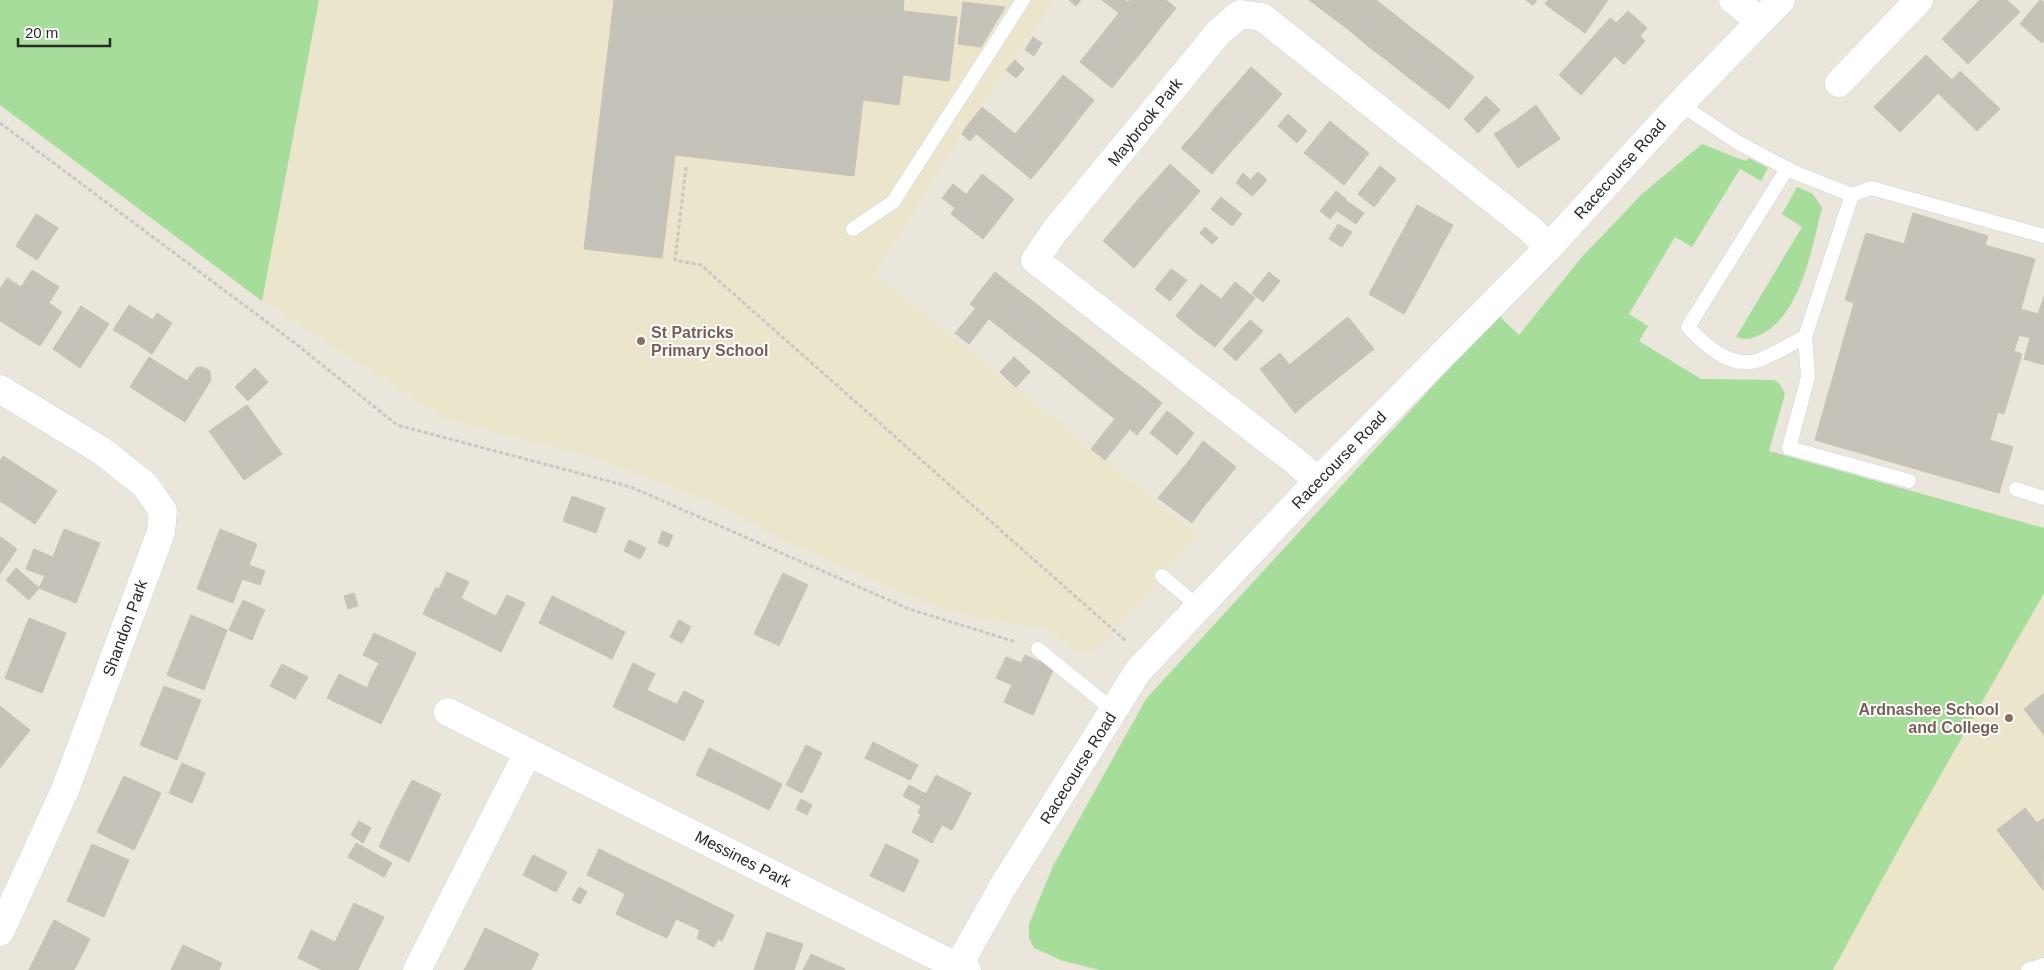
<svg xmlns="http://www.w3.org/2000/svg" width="2044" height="970" font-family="Arial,sans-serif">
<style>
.education{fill:#ebe6cb}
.green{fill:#a6dd9a}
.building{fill:#c5c2ba;stroke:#c5c2b5}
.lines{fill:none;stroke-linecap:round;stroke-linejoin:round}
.lane-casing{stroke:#d0d1e0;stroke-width:15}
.street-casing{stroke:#d0d1e0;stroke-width:29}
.secondary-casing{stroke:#d0d1e0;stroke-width:29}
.path{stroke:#c7c7c7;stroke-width:3;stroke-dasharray:4 2.5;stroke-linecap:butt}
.lane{stroke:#fff;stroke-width:14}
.street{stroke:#fff;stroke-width:28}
.secondary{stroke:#fff;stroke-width:28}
.education-dot{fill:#8d6e63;stroke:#fff;stroke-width:2}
.labels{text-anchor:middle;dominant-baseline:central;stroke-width:4;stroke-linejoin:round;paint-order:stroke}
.street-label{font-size:16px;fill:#282828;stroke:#fff}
.education-label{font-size:16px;font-weight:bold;fill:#785e54;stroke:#fff;text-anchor:start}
</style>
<rect width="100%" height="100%" fill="#eae6db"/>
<g class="education">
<path d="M319,0h735l-39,60 -48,66 -92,148 323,260 -97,113 -13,6 -9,-1 -31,-22 -27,-6 -35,-3 -58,-17 -152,-67 -59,-33 -119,-45 -152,-40 -184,-118z"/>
<path d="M2044,593v377h-211l69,-127z"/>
</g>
<g class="green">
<path d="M0,0h319l-57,301 -262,-196z"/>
<path d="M1702,144l43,17 4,-3 19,10 -7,13 -21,-12 -48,78 -17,-10 -46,77 19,12 -9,15 62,38 73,1 5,3 6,11 -16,57 275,77v65l-142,250 -69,127h-733l-37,-9 -29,-13 -5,-10v-14l24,-58 93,-167 352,-384 21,20 62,-77 61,-64z"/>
<path d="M1797,187l16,7 9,14c-11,42 -22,116 -70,130 -5,2 -11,0 -16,-1l66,-110 -20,-13z"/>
</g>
<g class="building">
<path d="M614,0h290l-1,11 54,6 -8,64 -46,-6 -4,30 -36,-5 -9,76 -179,-21 -13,103 -78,-9z"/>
<path d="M1069,0h12l-5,6z"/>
<path d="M1102,0h23l35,28 -16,21 -33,-26 8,-10z"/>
<path d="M1130,0h36l10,8 -16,20 -32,-26z"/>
<path d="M1309,0h32l-12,15z"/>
<path d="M1341,0h32l-24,30 -20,-15z"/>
<path d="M1373,0h3l18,14 -25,33 -20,-17z"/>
<path d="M1526,0h11l-4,5z"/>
<path d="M1548,0h60l-23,33 -40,-29z"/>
<path d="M1980,0h27l13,12 -26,26 -26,-26z"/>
<path d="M2040,0l4,2v23l-15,-12z"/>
<path d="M963,2l42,5 -24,40 -23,-3z"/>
<path d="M1628,11l19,17 -7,8 5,5 -21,24 -9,-9 -34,39 -22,-20 51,-57 6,5z"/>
<path d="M1968,12l26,26 -26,26 -26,-25z"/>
<path d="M2029,13l15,12v15l-2,3 -22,-19z"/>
<path d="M1394,14l20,16 -25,32 -20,-15z"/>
<path d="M1111,23l33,26 -16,19 -32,-26z"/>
<path d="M1414,30l20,15 -25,33 -20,-16z"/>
<path d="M1033,37l9,6 -8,13 -9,-6z"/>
<path d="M1096,42l32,26 -16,20 -32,-26z"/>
<path d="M1434,45l20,16 -25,32 -20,-15z"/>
<path d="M1926,55l26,25 8,-9 40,38 -23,22 -39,-38 -12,13 -26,-25z"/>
<path d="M1015,60l9,9 -8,9 -10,-8z"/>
<path d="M1454,61l20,16 -25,32 -20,-16z"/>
<path d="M1251,67l31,27 -20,23 -31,-27z"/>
<path d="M1063,75l31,25 -16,20 -31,-25z"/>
<path d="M1900,81l26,25 -26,26 -26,-25z"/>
<path d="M1231,90l31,27 -17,19 -31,-27z"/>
<path d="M1047,95l31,25 -15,20 -32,-25z"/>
<path d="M1486,96l14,14 -22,23 -14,-14z"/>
<path d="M1536,105l24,34 -21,14 -23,-33z"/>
<path d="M982,107l65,53 -16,19 -64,-53z"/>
<path d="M1214,109l31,27 -17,19 -30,-26z"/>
<path d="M1288,114l19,17 -10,12 -19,-17z"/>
<path d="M1031,115l32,25 -16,20 -32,-26z"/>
<path d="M1516,120l23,33 -21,15 -24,-34z"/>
<path d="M1330,121l19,16 -25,32 -20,-16z"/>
<path d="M967,126l9,8 -6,7 -8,-7z"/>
<path d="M1198,129l30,26 -16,19 -31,-26z"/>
<path d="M1349,137l20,16 -25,32 -20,-16z"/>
<path d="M1170,164l30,27 -16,19 -31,-27z"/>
<path d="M1380,166l16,13 -22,28 -16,-13z"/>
<path d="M1258,172l9,8 -7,8 -9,-9z"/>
<path d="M1243,173l17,15 -8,8 -16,-13z"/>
<path d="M982,174l32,25 -16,21 -32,-25z"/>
<path d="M1153,183l31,27 -17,19 -31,-27z"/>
<path d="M953,184l45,36 -15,19 -32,-25 4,-6 -13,-10z"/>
<path d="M1336,191l10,8 -16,20 -10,-8z"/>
<path d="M1221,197l21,17 -10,12 -21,-17z"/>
<path d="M1345,200l19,13 -8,11 -19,-13z"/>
<path d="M1136,202l31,27 -16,19 -31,-27z"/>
<path d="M1417,205l36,20 -12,22 -36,-20z"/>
<path d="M1913,213l75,23 -3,9 50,14 -14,50 17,5 6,-18v69l-20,-6 6,-21 -11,-3 -5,16 8,3 -18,60 -6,-2 -8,28 23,7 -14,46 -184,-53 39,-137 -9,-3 21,-67 38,11z"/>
<path d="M36,214l22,14 -21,32 -21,-14z"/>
<path d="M1120,221l31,27 -17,20 -31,-27z"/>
<path d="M1338,224l14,8 -10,15 -13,-8z"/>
<path d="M1205,227l13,11 -6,6 -12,-11z"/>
<path d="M1405,227l36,20 -12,22 -36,-20z"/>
<path d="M1393,249l36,20 -12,22 -36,-19z"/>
<path d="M1171,269l16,11 -17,21 -15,-12z"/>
<path d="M32,270l27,17 -10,16 13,9 -22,34 -40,-25v-32l7,-11 14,9z"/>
<path d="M995,272l19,15 -45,57 -14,-11 21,-25 -6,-4z"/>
<path d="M1269,272l11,9 -17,21 -11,-9z"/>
<path d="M1381,272l36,19 -13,23 -35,-20z"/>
<path d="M1235,282l20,16 -40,49 -20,-15z"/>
<path d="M1201,284l20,15 -26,33 -19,-16z"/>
<path d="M1014,287l25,19 -26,32 -24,-19z"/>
<path d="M129,305l24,15 -16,24 -24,-14z"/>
<path d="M81,306l28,18 -29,44 -27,-19z"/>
<path d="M1039,306l21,17 -26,31 -21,-16z"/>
<path d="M157,313l15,10 -20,31 -15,-10z"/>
<path d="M1348,317l26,32 -20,16 -26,-32z"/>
<path d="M1250,320l13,11 -27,30 -13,-12z"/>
<path d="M1060,323l22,17 -25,32 -23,-18z"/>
<path d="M1328,333l26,32 -20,16 -25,-32z"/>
<path d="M1082,340l20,16 -26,32 -19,-16z"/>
<path d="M1309,349l25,32 -19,15 -26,-31z"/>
<path d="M1280,353l35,43 -20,17 -35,-44z"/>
<path d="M1102,356l20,16 -26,32 -20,-16z"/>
<path d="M149,357l38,24 9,-13 7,-1 7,4 1,9 -26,42 -55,-35z"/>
<path d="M1014,357l8,7 -14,16 -8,-8z"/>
<path d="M1022,364l8,8 -14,15 -8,-7z"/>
<path d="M255,368l13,14 -20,19 -13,-14z"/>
<path d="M1122,372l19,14 -26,33 -19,-15z"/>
<path d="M1141,386l21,17 -25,32 -7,-6 -25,31 -14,-11z"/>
<path d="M247,405l35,49 -38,26 -35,-49z"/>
<path d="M1167,411l14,11 -17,22 -14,-11z"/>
<path d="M1181,422l13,11 -17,22 -13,-11z"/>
<path d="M1203,441l33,26 -16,20 -32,-25z"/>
<path d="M3,456l54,35 -22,33 -35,-23v-40z"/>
<path d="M1188,462l32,25 -16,19 -32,-25z"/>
<path d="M1172,481l32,25 -12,17 -34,-25z"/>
<path d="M572,496l33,12 -9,25 -33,-12z"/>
<path d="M64,529l36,14 -24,60 -37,-15 6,-12 -19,-7 8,-20 19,8z"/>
<path d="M220,529l37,15 -8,21 16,6 -5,14 -18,-6 -9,24 -36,-14z"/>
<path d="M662,531l11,4 -5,12 -10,-4z"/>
<path d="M1,537l16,12 -17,25v-36z"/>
<path d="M629,540l17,8 -6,11 -16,-8z"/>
<path d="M16,568l23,20 -10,12 -23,-20z"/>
<path d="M447,572l22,10 -8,16 13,7 -13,27 -38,-18 13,-27 3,2z"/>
<path d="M783,573l25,12 -29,61 -25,-12z"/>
<path d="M354,593l4,13 -10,3 -4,-13z"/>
<path d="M507,595l18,8 -24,49 -40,-20 13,-27 22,11z"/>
<path d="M552,596l37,18 -13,27 -37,-18z"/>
<path d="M243,600l22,10 -7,15 -22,-10z"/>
<path d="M589,614l36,18 -13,27 -36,-18z"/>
<path d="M191,615l36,15 -23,60 -37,-15z"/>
<path d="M236,615l22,10 -6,15 -23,-10z"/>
<path d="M29,618l37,15 -24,60 -37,-15z"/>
<path d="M679,620l12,7 -9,16 -12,-6z"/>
<path d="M374,633l42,20 -17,35 -27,-12 7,-13 -16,-8z"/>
<path d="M1025,655l29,13 -21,47 -29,-13 8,-17 -16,-7 10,-21 15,6z"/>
<path d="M633,663l22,11 -8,16 12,6 -12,27 -34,-16z"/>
<path d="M282,664l26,13 -13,22 -25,-13z"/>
<path d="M339,674l28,14 5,-12 27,12 -18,36 -54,-26z"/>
<path d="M164,686l37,14 -24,60 -37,-15z"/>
<path d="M684,691l20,10 -20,40 -37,-18 12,-27 18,8z"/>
<path d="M2044,693v42l-20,-26z"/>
<path d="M0,706l30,24 -30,38z"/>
<path d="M873,742l45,23 -8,15 -45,-22z"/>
<path d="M806,745l16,8 -20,40 -16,-8z"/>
<path d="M709,748l37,18 -13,26 -37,-17z"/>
<path d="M182,763l23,10 -6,15 -24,-9z"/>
<path d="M746,766l36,18 -13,26 -36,-18z"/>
<path d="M936,775l35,18 -19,37 -10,-5 -10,18 -20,-11 9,-18 -3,-1 3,-7 -18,-10 6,-11 17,9z"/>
<path d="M124,776l37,17 -27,57 -37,-18z"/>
<path d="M175,779l24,9 -7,15 -23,-10z"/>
<path d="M412,780l29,14 -16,34 -30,-15z"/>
<path d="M801,799l11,6 -5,10 -11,-6z"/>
<path d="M2025,808l12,15 7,-5 -1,72 -46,-60z"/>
<path d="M395,813l30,15 -16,34 -30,-15z"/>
<path d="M359,821l12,7 -8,15 -12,-8z"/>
<path d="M356,843l36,20 -8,14 -36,-20z"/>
<path d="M92,844l37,16 -25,57 -37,-16z"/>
<path d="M886,844l33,16 -15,32 -34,-16z"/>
<path d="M599,849l34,17 -13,25 -33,-16z"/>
<path d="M533,855l34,17 -11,20 -33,-17z"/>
<path d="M633,866l36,17 -22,46 -31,-15 9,-20 -5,-3z"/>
<path d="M669,883l32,16 -12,26 -13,-6 -9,19 -20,-9z"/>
<path d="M579,887l8,5 -7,12 -8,-4z"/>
<path d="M701,899l33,16 -12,26 -4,-2 -4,8 -17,-9 3,-8 -11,-5z"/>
<path d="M354,903l30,14 -17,34 -29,-15z"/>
<path d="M54,920l36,19 -16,31h-45z"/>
<path d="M485,928l54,26 -8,16h-44l-18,-9z"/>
<path d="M311,930l24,12 3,-6 29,15 -9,19h-36l-24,-12z"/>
<path d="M767,932l18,6 -11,32h-20z"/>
<path d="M785,938l18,6 -9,26h-20z"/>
<path d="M183,945l39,18 -3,7h-48z"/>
<path d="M811,954l34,15 -1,1h-41z"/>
<path d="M469,961l18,9h-23z"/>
</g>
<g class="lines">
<defs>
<g id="lane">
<path d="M1680,104l57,38 59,31 56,22 19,-7 173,48"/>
<path d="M1787,169l-99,158c16,17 41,41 68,34 16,-5 34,-17 49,-24l47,-142"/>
<path d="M853,229l40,-27 130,-202"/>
<path d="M1805,337l3,40 -19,71 120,33"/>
<path d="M2016,489l28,9"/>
<path d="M1162,576l37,31"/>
<path d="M1038,649l76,62"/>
<path d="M2028,970l16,-5"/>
</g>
<g id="street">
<path d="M1733,0l27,21"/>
<path d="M1839,83l80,-83"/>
<path d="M0,389l102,62 43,34 18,26 -2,21 -96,258 -65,142"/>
<path d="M1318,481l-23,-20 -260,-201 19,-28 165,-200 21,-18 22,3 267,211 20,19"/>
<path d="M448,712l80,40"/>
<path d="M417,970l111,-218 430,215 9,3"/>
</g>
<path id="secondary" d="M956,970l46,-82 136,-217 180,-190 231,-234 131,-143 101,-104"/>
</defs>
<use href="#lane" class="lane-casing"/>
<use href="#street" class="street-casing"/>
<use href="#secondary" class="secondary-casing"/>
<g class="path">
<path d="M0,123l291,217 106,85 234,62 278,122 107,33"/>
<path d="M686,167l-11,93 26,5 426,377"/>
</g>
<use href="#lane" class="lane"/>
<use href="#street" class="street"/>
<use href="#secondary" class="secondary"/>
</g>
<g class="education-dot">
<circle cx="641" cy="341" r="5"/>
<circle cx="2009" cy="718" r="5"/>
</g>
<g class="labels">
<g class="street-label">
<text transform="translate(1145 122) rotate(-51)">Maybrook Park</text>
<text transform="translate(1620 169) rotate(-48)">Racecourse Road</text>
<text transform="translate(1339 460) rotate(-46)">Racecourse Road</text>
<text transform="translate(125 628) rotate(-70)">Shandon Park</text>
<text transform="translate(1078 768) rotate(-58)">Racecourse Road</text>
<text transform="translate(743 859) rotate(27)">Messines Park</text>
</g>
<g class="education-label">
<text x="651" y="332">St Patricks<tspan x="651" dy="18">Primary School</tspan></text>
<text x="1999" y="709" text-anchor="end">Ardnashee School<tspan x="1999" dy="18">and College</tspan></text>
</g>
</g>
<path d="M18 38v8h92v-8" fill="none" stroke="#282828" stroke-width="2.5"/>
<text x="25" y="38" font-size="15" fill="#282828" stroke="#ffffff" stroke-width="4" paint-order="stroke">20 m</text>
</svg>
